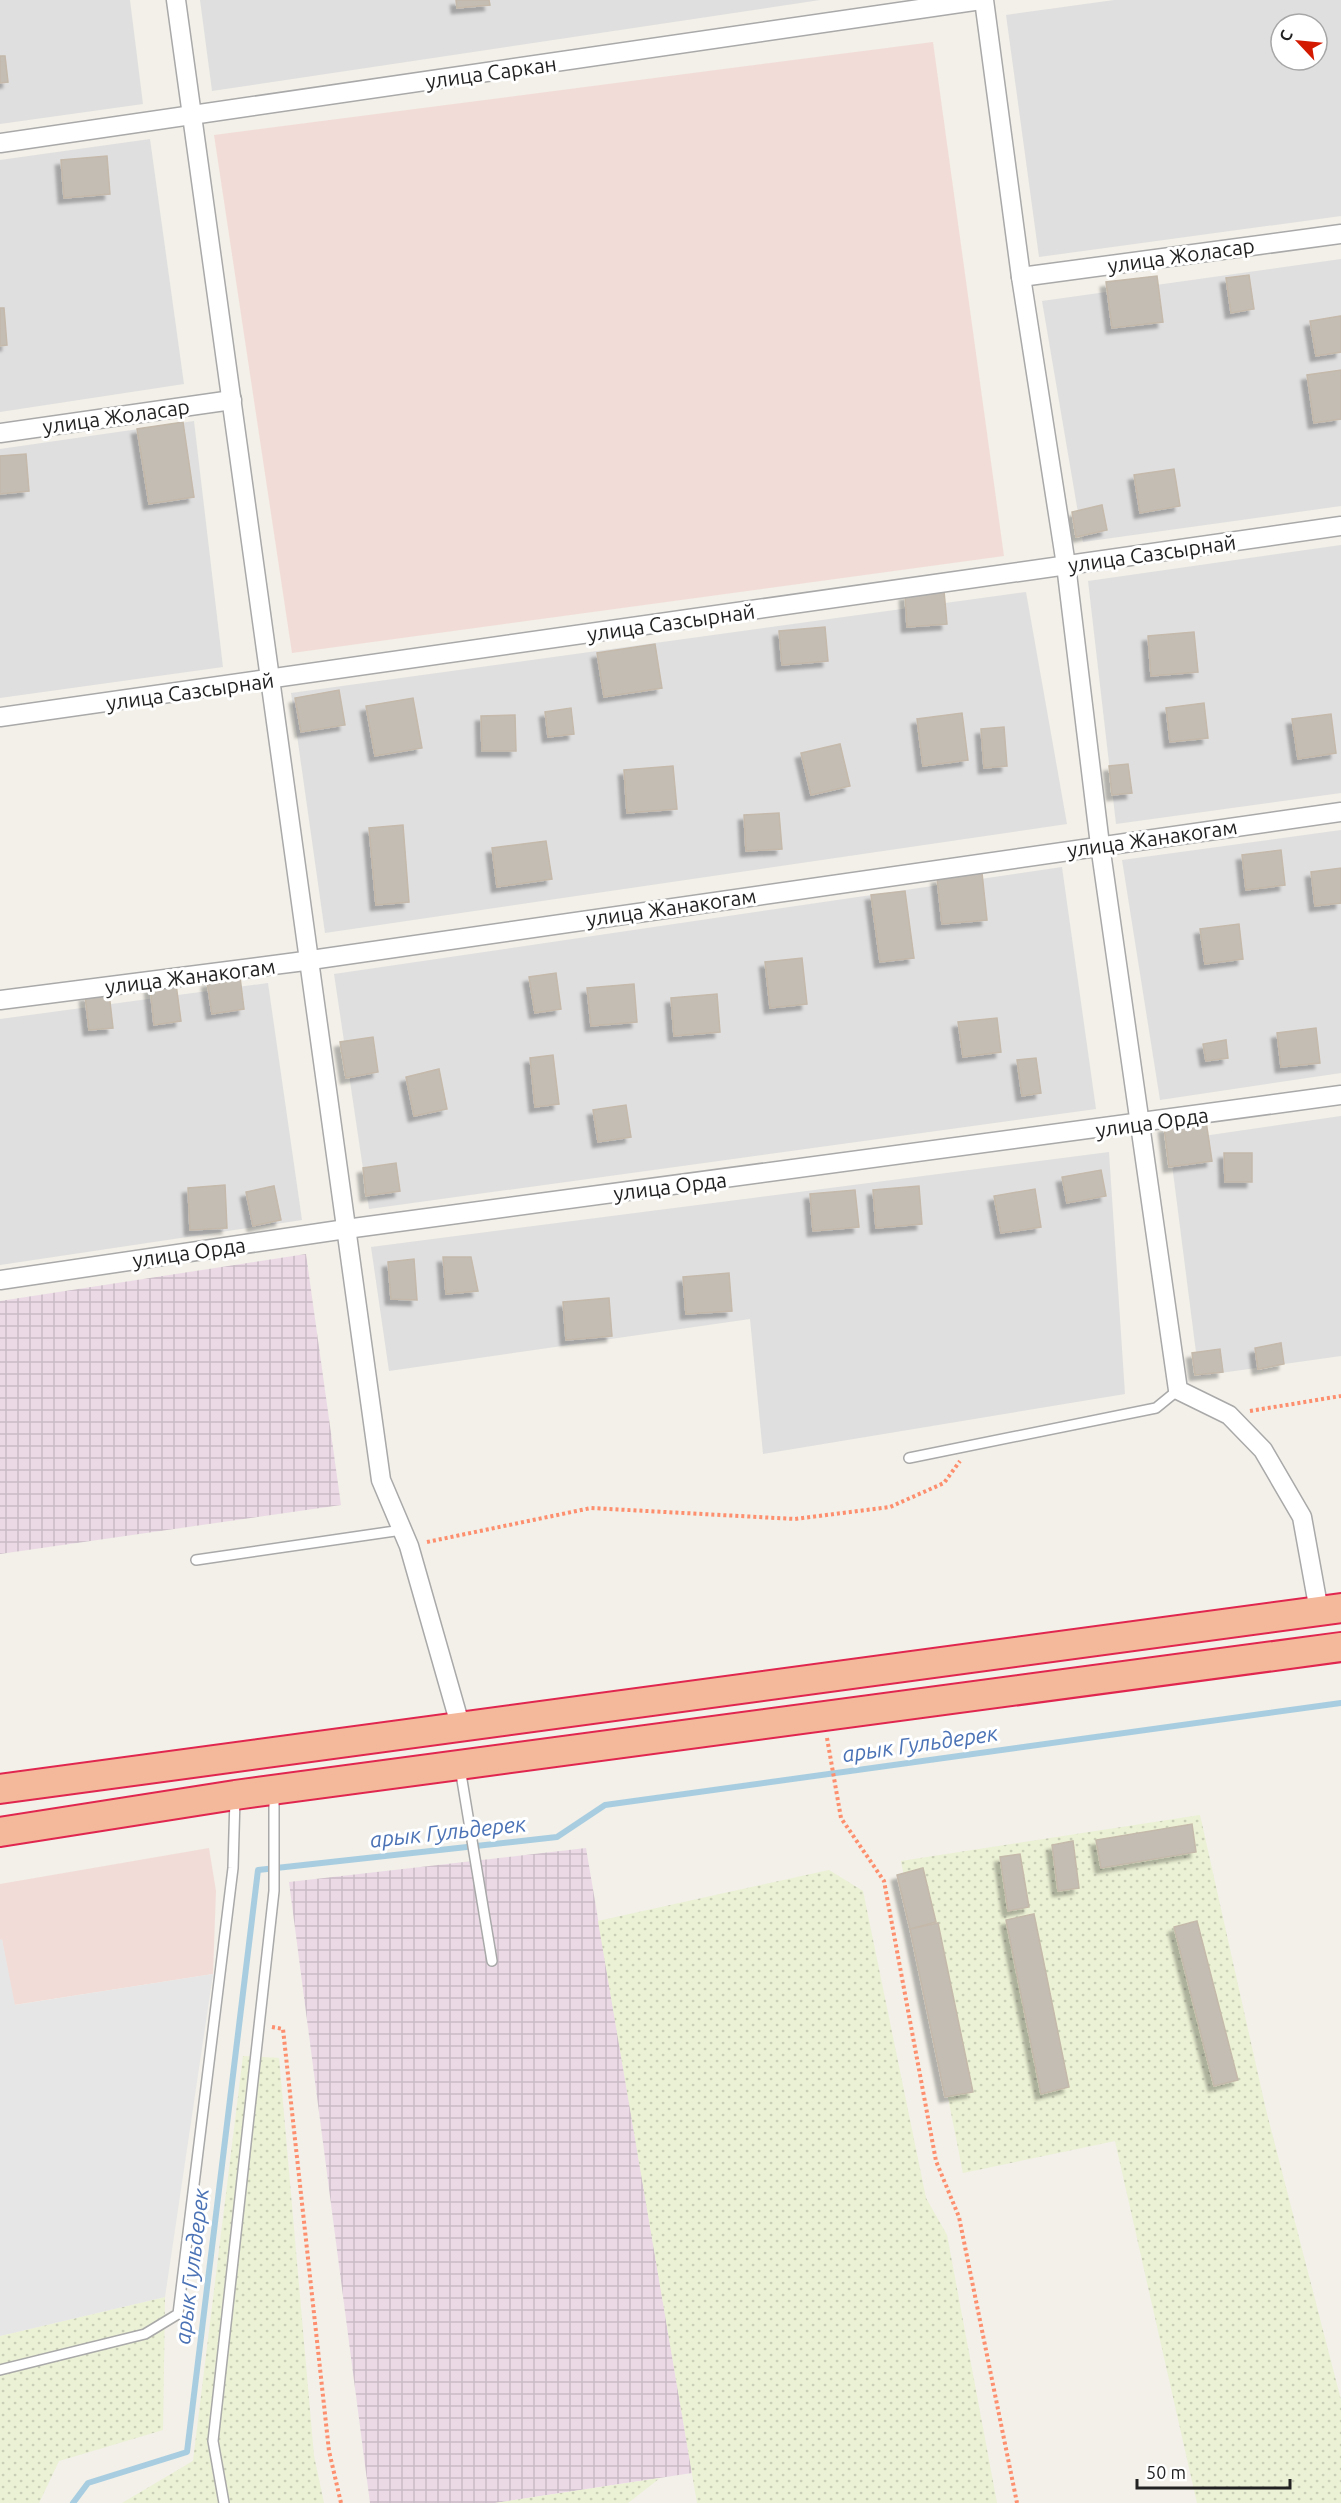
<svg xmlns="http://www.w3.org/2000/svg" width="1341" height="2503" font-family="Ubuntu,sans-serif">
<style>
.residential{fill:#e0dfdf;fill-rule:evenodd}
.commercial{fill:#f2dcd8}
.industrial{fill:url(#industrial-grid)}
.farmland{fill:url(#farmland-dots)}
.parking{fill:#e6e6e6}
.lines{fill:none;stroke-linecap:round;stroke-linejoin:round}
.stream{stroke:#a8cde0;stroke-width:6}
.building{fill:#c3bdb4;stroke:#c4b9aa;stroke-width:1.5;filter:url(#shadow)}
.service-casing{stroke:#a9a9a9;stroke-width:12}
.minor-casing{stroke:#a9a9a9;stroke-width:21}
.trunk-casing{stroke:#e0254e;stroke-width:32}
.path{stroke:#fd8e6e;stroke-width:4;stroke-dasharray:3 3;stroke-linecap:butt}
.service{stroke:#fff;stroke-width:9}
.minor{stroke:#fff;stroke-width:18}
.trunk{stroke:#f4b89b;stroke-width:28}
.labels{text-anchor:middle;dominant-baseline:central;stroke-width:6;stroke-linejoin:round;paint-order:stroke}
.street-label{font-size:21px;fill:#222;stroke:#fff}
.water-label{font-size:22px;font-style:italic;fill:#4a72b5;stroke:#fff}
</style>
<defs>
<pattern id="industrial-grid" width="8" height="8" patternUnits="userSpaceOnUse" patternTransform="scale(1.5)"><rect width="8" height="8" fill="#ebdae6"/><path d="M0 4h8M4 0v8" fill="none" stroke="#c9bbc5"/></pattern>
<pattern id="farmland-dots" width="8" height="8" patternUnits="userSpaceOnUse" patternTransform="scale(1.5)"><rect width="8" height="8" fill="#ebf1d4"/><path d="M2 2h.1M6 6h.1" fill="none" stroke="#c9ceb6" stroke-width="1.8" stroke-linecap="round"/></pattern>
<filter id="shadow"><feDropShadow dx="-5.5" dy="5.5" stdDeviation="1.5" flood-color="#0004"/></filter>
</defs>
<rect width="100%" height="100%" fill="#f2f0e8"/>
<g class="residential">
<path d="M0,0h130l13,104 -143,20z"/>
<path d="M200,0h620l-608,91z"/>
<path d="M1114,0h227v216l-302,41 -33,-242zM1281,24h36v36h-36z"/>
<path d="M150,139l34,245 -184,28v-252z"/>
<path d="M1341,259v247l-258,36 -41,-241z"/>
<path d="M194,421l29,246 -223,31v-249z"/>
<path d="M1341,545v248l-225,31 -28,-243z"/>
<path d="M1026,592l41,232 -742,109 -34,-240z"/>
<path d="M1341,830v243l-181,27 -38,-240z"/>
<path d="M1062,867l34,242 -727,100 -35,-235z"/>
<path d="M268,983l34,237 -302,45v-246z"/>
<path d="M1341,1116v240l-142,20 -30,-235z"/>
<path d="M1109,1152l16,242 -362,60 -13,-135 -361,52 -18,-124z"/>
</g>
<g class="commercial">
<path d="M933,42l71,514 -712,97 -78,-518z"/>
<path d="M209,1848l7,43 -3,83 -199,31 -12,-65h-2v-56z"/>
</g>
<g class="industrial">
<path d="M306,1254l35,251 -341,49v-253z"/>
<path d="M586,1848l106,625 -197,30h-125l-81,-621z"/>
</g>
<g class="farmland">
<path d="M1200,1815l66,295 75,290v103h-144l-82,-362 -152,32 -62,-312z"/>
<path d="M829,1870l34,21 63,307 21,37 50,268h-300l-99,-582z"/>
<path d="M243,2056l36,2 35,398 10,47h-202l71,-42z"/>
<path d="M165,2297l-2,133 -104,31 -20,42h-39v-167z"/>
<path d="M660,2478l-32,25h-133z"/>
</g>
<path class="parking" d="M2,1939l13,66 198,-31 -48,323 -165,39v-396z"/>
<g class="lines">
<path class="stream" d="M73,2503l15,-20 99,-31 71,-582 299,-33 48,-32 736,-102"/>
</g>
<g class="building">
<path d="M456,0h33l1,5 -33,3z"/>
<path d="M0,56h5l3,26 -8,1z"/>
<path d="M107,156l3,38 -46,4 -3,-38z"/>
<path d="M1249,275l5,34 -23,4 -5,-35z"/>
<path d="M1157,276l6,46 -51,6 -6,-46z"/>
<path d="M0,308h4l3,37 -7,1z"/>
<path d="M1341,316v36l-25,4 -6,-35z"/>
<path d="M1341,370v49l-27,4 -7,-48z"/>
<path d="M183,422l11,75 -45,7 -12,-75z"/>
<path d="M26,454l3,37 -29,3v-38z"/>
<path d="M1174,469l6,37 -40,7 -6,-38z"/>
<path d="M1102,505l5,25 -31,7 -4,-25z"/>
<path d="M944,591l3,33 -40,3 -2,-32z"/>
<path d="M825,627l3,34 -46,4 -3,-34z"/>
<path d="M1194,632l4,40 -47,4 -3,-40z"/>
<path d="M655,644l7,44 -58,9 -7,-44z"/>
<path d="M339,690l6,35 -44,7 -6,-34z"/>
<path d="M413,698l9,50 -47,8 -9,-50z"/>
<path d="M1204,703l4,35 -38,4 -4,-34z"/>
<path d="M571,708l3,26 -26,3 -3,-25z"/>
<path d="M962,713l6,47 -45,6 -6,-47z"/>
<path d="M1331,714l5,39 -38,6 -6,-40z"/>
<path d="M515,715l1,36h-34l-1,-35z"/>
<path d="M1004,727l3,39 -23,2 -3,-39z"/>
<path d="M840,744l10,42 -39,9 -10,-42z"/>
<path d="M1128,764l4,29 -20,2 -3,-29z"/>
<path d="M673,766l4,43 -50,4 -3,-43z"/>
<path d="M779,813l3,36 -36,2 -2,-36z"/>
<path d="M403,825l6,77 -33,3 -7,-77z"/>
<path d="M546,841l6,38 -55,8 -5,-39z"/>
<path d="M1281,850l4,35 -39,5 -4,-35z"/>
<path d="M1341,868v35l-26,3 -4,-34z"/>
<path d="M982,873l5,47 -45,4 -5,-46z"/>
<path d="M905,891l9,67 -34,4 -9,-67z"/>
<path d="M1239,924l4,35 -38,5 -5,-35z"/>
<path d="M802,958l5,46 -37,4 -5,-46z"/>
<path d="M556,973l5,36 -26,4 -6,-36z"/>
<path d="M240,977l4,32 -32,5 -5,-32z"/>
<path d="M176,984l5,37 -27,4 -4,-38z"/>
<path d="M634,984l3,38 -46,4 -4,-38z"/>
<path d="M109,993l4,35 -24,2 -4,-34z"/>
<path d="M717,994l3,38 -46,4 -3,-38z"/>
<path d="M997,1018l4,34 -38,5 -5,-35z"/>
<path d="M1316,1028l4,35 -39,4 -4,-34z"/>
<path d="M373,1037l5,35 -32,6 -6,-36z"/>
<path d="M1226,1040l2,18 -22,3 -3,-17z"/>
<path d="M553,1055l6,49 -24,3 -5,-49z"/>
<path d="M1036,1058l5,35 -19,3 -5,-36z"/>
<path d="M439,1069l8,40 -33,7 -8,-39z"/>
<path d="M626,1105l5,32 -33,5 -5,-32z"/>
<path d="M1206,1121l6,40 -43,6 -5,-40z"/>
<path d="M1224,1153h28v29h-27z"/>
<path d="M396,1163l4,28 -34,5 -3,-28z"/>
<path d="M1101,1170l5,26 -39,7 -5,-26z"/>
<path d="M225,1185l2,43 -37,2 -2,-42z"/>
<path d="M274,1186l7,34 -28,6 -7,-34z"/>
<path d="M919,1186l3,38 -46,4 -3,-38z"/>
<path d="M1035,1189l6,38 -40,6 -7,-37z"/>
<path d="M855,1190l4,37 -46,4 -3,-37z"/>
<path d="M443,1257h28l7,34 -32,3z"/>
<path d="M414,1259l3,41 -26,-1 -3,-37z"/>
<path d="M729,1273l3,38 -46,3 -3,-37z"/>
<path d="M609,1298l3,38 -46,4 -3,-38z"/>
<path d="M1281,1343l3,21 -26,5 -3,-21z"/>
<path d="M1220,1349l3,23 -28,3 -3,-22z"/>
<path d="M1192,1824l4,28 -95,16 -5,-28z"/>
<path d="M1073,1841l6,47 -21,3 -6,-46z"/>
<path d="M1020,1854l9,53 -21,4 -8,-54z"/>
<path d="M923,1868l13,54 -26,7 -13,-54z"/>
<path d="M1034,1914l35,173 -28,7 -35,-174z"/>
<path d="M1197,1921l41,159 -24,6 -40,-159z"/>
<path d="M938,1923l35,169 -28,5 -35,-168z"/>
</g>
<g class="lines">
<defs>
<g id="service">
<path d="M909,1458l247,-50 22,-18"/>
<path d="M196,1560l206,-30"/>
<path d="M460,1768l32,193"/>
<path d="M0,2370l145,-36 33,-20 55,-446 2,-70"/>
<path d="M224,2503l-11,-62 61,-550v-99"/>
</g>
<g id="minor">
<path d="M176,0l205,1480 28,66 52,182"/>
<path d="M984,0l37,277 45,288 34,280 78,545 51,25 34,35 39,67 17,94"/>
<path d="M0,143l981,-143"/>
<path d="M1021,277l320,-43"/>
<path d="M0,433l232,-33"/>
<path d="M0,717l1341,-191"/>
<path d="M0,1000l297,-38 1044,-150"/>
<path d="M0,1280l346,-51 995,-134"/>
</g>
<g id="trunk">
<path d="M0,1789l1341,-181"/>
<path d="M0,1832l235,-37 1106,-148"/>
</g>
</defs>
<use href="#service" class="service-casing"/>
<use href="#minor" class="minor-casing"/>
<use href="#trunk" class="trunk-casing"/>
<g class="path">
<path d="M1250,1411l91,-15"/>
<path d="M427,1542l164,-34 204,11 95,-12 54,-24 16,-22"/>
<path d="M827,1738l14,80 43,63 52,280 23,56 58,286"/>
<path d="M272,2027l11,2 46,422 12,52"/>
</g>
<use href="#service" class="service"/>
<use href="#minor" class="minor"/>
<use href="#trunk" class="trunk"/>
</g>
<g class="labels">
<g class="street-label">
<text transform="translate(491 72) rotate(-8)">улица Саркан</text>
<text transform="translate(1181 255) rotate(-8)">улица Жоласар</text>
<text transform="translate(116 416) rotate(-8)">улица Жоласар</text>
<text transform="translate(1152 553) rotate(-8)">улица Сазсырнай</text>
<text transform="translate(671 622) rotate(-8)">улица Сазсырнай</text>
<text transform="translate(190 691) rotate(-8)">улица Сазсырнай</text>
<text transform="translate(1152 838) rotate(-8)">улица Жанакогам</text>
<text transform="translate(671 907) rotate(-8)">улица Жанакогам</text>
<text transform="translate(190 976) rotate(-7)">улица Жанакогам</text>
<text transform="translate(1152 1122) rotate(-8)">улица Орда</text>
<text transform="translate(670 1186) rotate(-7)">улица Орда</text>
<text transform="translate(189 1252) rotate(-8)">улица Орда</text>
</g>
<g class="water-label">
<text transform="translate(920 1743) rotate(-8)">арык Гульдерек</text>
<text transform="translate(448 1831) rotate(-6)">арык Гульдерек</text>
<text transform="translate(191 2266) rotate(-83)">арык Гульдерек</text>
</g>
</g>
<g transform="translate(1299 42) rotate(296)"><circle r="28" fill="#ffffff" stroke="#a7a7a7" stroke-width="1.5"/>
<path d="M0-4.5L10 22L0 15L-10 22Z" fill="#d31a00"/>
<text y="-9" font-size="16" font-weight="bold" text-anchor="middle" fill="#222222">С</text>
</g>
<path d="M1137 2479v9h153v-9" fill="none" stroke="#222222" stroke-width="3"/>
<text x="1146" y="2479" font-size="18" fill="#222222" stroke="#ffffff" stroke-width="4.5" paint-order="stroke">50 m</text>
</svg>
